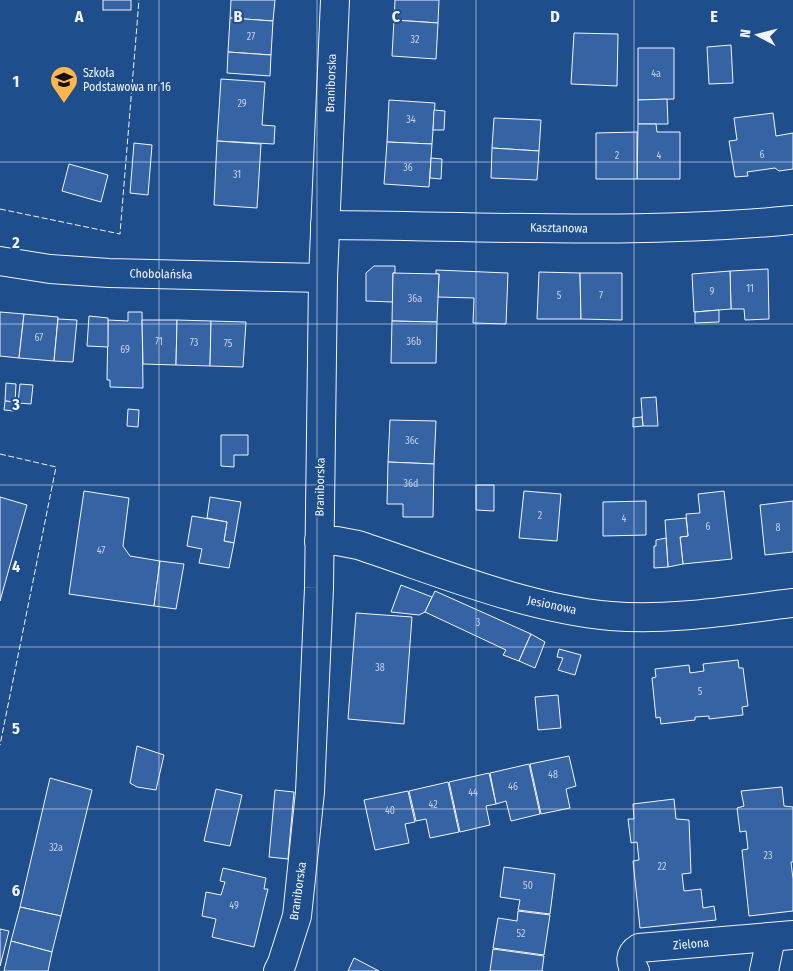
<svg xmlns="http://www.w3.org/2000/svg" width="793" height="971" font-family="'Fira Sans Condensed',sans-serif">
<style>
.building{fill:#3563a3;stroke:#f2f6ff}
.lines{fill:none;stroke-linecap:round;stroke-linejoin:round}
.minor-casing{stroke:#f2f6ff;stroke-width:30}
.minor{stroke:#1f4e8c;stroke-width:28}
.fence{stroke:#f2f6ff;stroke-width:1;stroke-dasharray:6 2.5;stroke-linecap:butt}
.grid{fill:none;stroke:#f2f6ff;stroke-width:1;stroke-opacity:0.55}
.labels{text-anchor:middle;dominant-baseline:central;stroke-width:4;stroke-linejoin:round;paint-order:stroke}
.number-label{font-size:10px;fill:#c3d1e8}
.poi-label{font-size:12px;fill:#f2f6ff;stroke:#1f4e8c;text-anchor:start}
.street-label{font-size:12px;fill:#f2f6ff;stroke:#1f4e8c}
.grid-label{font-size:16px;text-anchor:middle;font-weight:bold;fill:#f2f6ff;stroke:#1f4e8c;stroke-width:4;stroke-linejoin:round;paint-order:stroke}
</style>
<rect width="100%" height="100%" fill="#1f4e8c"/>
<g class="building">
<rect x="103" y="0" width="28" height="10"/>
<path d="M231,0h44l-2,21 -43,-3z"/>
<path d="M395,0h44l-1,23 -44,-3z"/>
<path d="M230,18l43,3 -2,34 -43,-3z"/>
<path d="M394,20l44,3 -2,36 -44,-3z"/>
<path d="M574,33l44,1 -1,52 -46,-2z"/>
<path d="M731,45l2,38 -24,1 -2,-37z"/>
<path d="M638,48h36v51l-36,1z"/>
<path d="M228,52l43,3 -1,21 -43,-3z"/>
<path d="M221,79l44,3 -3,43 13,1 -1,18 -57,-3z"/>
<path d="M667,99l1,25h-30v-24z"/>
<path d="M389,100l46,3 -3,41 -45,-2z"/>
<path d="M434,110l11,1 -1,19h-11z"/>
<path d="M773,113l3,23 17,-3v36l-14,2 -4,-3 -28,4 1,4 -13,1 -6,-36 8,-1 -3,-22z"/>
<path d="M494,118l47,2 -2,31 -47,-3z"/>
<path d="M638,124h18l1,8h23v47h-43z"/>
<path d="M637,132v47h-41v-46z"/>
<path d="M217,141l44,3 -4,64 -43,-3z"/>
<path d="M387,142l45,2 -3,43 -45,-3z"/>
<path d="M134,143l18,2 -4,50 -18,-2z"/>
<path d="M492,148l47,3 -2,29 -46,-2z"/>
<path d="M431,158l11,1 -1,20 -11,-1z"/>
<path d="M69,164l39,11 -7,27 -39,-11z"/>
<path d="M374,266h21v7h-2v29l-27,-1v-28z"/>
<path d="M768,269l1,50 -24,1 -1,-11h-13l-1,-38z"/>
<path d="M436,270l72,3 -2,51 -33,-1 1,-25 -36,-1 1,-23h-3z"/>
<path d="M730,271l1,38 -37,3 -2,-38z"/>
<path d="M539,272l41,1 1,46h-44z"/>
<path d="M393,273l46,1 -2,48 -45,-1z"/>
<path d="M580,273h42v47l-41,-1z"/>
<path d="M719,310v12l-24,1v-11z"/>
<path d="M0,312l24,2 -5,44 -19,-2z"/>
<path d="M128,312h14l1,76 -33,-1v-7h-3l1,-60 20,1z"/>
<path d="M24,314l34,3 -4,44 -35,-3z"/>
<path d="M89,316l19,2v29l-21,-1z"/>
<path d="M58,319l19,1 -4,42 -19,-1z"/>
<path d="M142,320h35l-1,45 -33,-1z"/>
<path d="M177,320l34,1 -1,45 -34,-1z"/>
<path d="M211,321l35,1 -3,45 -33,-1z"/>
<path d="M392,321l45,1 -1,41h-45z"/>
<path d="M6,383l10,1 -1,18 -10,-1z"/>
<path d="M20,384l13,1 -2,19 -13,-1z"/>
<path d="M656,397l2,29h-15l-2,-28z"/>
<path d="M5,401l10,1 -1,9 -10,-1z"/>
<path d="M128,409l11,1 -1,17 -11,-1z"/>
<path d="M642,417l1,9 -10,1v-9z"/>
<path d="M390,420l46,1 -2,43 -46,-2z"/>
<path d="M221,435h27v20h-14v12l-13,-1z"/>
<path d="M388,462l46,2 -1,53h-30v-13h-16z"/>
<path d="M476,485h18v26l-18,-1z"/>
<path d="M84,491l45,7 -6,48 7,10 30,5 -6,45 -85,-12z"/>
<path d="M524,491l37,3 -4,47 -38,-3z"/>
<path d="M724,491l8,68 -49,5 -3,-27 8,-1 -2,-22 14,-1 -2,-19z"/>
<path d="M0,497l27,8 -27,96z"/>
<path d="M210,497l31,5 -7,41 -10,-2 3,-19 -20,-4z"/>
<path d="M646,501v34l-43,1v-34z"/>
<path d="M793,501v51l-28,3 -5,-50z"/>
<path d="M192,516l35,6 -3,19 10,2 -5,25 -30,-5 3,-14 -15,-3z"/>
<path d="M686,518l2,18 -8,1 3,27 -15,3 -3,-47z"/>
<path d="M666,538l2,29 -14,1v-22h2v-6z"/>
<path d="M160,561l24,3 -8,45 -22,-3z"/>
<path d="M401,585l31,12 -7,15 -6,3 -28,-3z"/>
<path d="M435,591l96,43 -12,27 -16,-6 3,-5 -81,-38z"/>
<path d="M356,613l56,4 -8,107 -56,-5z"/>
<path d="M531,634l14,8 -10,26 -16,-7z"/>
<path d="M559,649l22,6 -6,20 -17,-5 5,-12 -6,-1z"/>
<path d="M738,660l1,8h4l5,38 -6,1 1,8 -34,4v-3l-14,1v3l-34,4 -1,-7 -4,1 -4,-40 4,-1 -1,-8 34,-4 1,8 14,-2 -1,-7z"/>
<path d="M558,695l3,33 -23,2 -3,-33z"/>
<path d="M137,746l27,9 -8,35 -19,-3 -7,-4z"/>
<path d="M569,756l7,30 -10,3 4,19 -29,6 -11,-50z"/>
<path d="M529,764l11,50 -29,7 -5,-20 -10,3 -6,-31z"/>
<path d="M489,773l7,31 -10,2 4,19 -30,7 -11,-50z"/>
<path d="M50,778l42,12 -31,126 -41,-9z"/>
<path d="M448,782l11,50 -29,6 -4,-19 -10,2 -7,-30z"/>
<path d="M782,787l2,19 9,1v55h-2l2,17v32l-44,5 -7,-66 6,-1 -2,-18 -6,1 -3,-24 7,-2 -3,-15z"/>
<path d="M216,789l26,6 -12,51 -26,-5z"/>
<path d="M275,790l19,2 -6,67 -19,-2z"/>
<path d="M408,791l7,31 -10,2 4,19 -34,7 -11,-50z"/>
<path d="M674,799l2,20 13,1 2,53 -9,1 2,17 17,-2 2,19 11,-2 2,14 -76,8 -7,-67 6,-1 -2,-18 -6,1 -3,-24h6l-1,-15z"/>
<path d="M504,867l51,7 -5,40 -32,-4 2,-10 -20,-3z"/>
<path d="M223,868l43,10 -2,11h4l-14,58 -42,-10 4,-18 -14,-3 4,-24 15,3 4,-13 -5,-1z"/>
<path d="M20,907l41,9 -9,36 -41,-11z"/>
<path d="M518,911l32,4 -6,40 -51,-7 5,-30 19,3z"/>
<path d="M0,929l9,2 -9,35z"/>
<path d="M11,941l41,11 -4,19h-44z"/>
<path d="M493,949l51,7 -2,15h-52z"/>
<path d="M354,958l25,13h-31z"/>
</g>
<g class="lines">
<defs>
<g id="minor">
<path d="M325,225c156,1 313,10 468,-5"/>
<path d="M0,261l50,8 59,4 214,5"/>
<path d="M319,541h18l21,4c82,27 166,63 253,71 60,5 122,-6 182,-13"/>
<path d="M278,971l4,-8 15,-47 13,-124 9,-204 4,-310 12,-278"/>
<path d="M635,971c-5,-9 -6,-17 4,-23l154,-13"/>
<path d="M764,971l7,-33"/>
</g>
</defs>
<use href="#minor" class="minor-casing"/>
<use href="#minor" class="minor"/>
<g class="fence">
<path d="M0,209l120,25 19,-234"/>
<path d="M0,454l56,13 -56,278"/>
</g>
</g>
<path class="grid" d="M159,0v971M317,0v971M476,0v971M634,0v971M0,162h793M0,324h793M0,485h793M0,647h793M0,809h793"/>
<defs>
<symbol id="school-pin" viewBox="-11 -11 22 30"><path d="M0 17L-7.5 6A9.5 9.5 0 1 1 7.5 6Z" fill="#ffb74d" stroke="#1f4e8c"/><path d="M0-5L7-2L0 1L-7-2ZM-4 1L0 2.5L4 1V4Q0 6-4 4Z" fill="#111"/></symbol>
</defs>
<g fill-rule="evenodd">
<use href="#school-pin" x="48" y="64" width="32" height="43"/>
</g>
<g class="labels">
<g class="number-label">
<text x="251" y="37">27</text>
<text x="415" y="40">32</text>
<text x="656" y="74">4a</text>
<text x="242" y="104">29</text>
<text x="411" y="120">34</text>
<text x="762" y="155">6</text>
<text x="617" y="156">2</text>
<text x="659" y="156">4</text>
<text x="408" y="168">36</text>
<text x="237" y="175">31</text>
<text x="750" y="289">11</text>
<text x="712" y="292">9</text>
<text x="559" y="296">5</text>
<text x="601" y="296">7</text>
<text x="415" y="299">36a</text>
<text x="39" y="338">67</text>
<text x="159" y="342">71</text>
<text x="414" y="342">36b</text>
<text x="194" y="343">73</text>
<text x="228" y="344">75</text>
<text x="125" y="350">69</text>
<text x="412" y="441">36c</text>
<text x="411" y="484">36d</text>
<text x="540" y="516">2</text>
<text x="624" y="519">4</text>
<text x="708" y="527">6</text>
<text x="778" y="528">8</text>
<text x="101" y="551">47</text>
<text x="478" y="623">3</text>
<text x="380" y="668">38</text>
<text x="700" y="692">5</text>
<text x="553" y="775">48</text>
<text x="513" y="787">46</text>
<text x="473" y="793">44</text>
<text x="433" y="805">42</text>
<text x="390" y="811">40</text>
<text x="56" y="848">32a</text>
<text x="768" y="856">23</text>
<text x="662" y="867">22</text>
<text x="528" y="886">50</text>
<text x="234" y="906">49</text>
<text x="521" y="934">52</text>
</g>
<g class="poi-label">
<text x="83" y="73">Szkoła<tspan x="83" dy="14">Podstawowa nr 16</tspan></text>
</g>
<g class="street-label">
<text transform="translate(331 83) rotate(-88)">Braniborska</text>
<text transform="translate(559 228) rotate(1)">Kasztanowa</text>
<text transform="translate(161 274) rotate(1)">Chobolańska</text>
<text transform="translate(320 487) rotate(-89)">Braniborska</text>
<text transform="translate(552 605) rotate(12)">Jesionowa</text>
<text transform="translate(298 891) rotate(-82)">Braniborska</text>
<text transform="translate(691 944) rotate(-5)">Zielona</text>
</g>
</g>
<g class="grid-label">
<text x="79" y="22">A</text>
<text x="238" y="22">B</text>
<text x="396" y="22">C</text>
<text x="555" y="22">D</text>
<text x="714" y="22">E</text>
<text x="16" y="87">1</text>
<text x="16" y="248">2</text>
<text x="16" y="410">3</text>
<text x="16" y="572">4</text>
<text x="16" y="734">5</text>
<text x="16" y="896">6</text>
</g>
<g transform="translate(758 35) rotate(277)" stroke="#1f4e8c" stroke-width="4" paint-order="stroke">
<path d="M0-4L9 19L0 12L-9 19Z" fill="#f2f6ff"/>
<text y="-8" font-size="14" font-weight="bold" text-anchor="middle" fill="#f2f6ff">N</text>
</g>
</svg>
